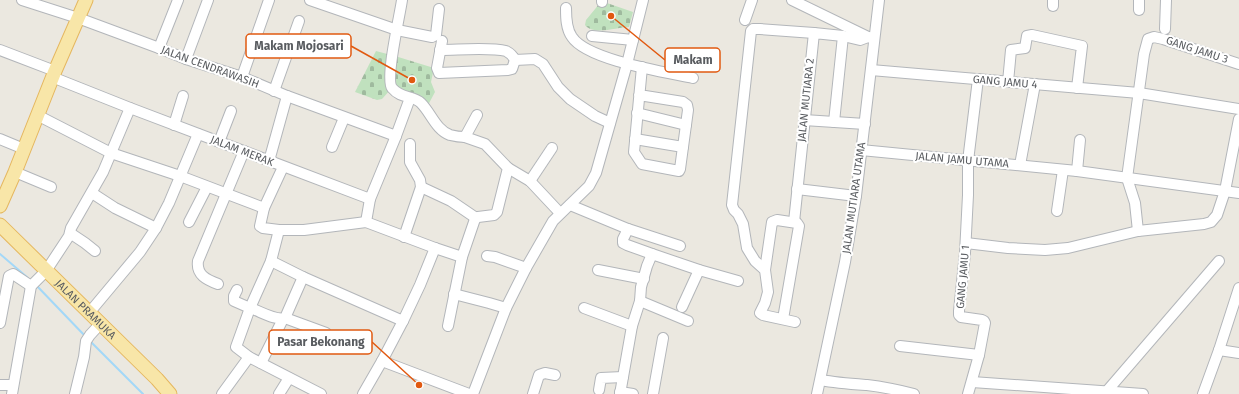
<svg xmlns="http://www.w3.org/2000/svg" width="1239" height="394" font-family="'Fira Sans',sans-serif">
<style>
.cemetery{fill:url(#cemetery-stones)}
.lines{fill:none;stroke-linecap:round;stroke-linejoin:round}
.stream{stroke:#a3d8f8;stroke-width:2}
.minor-casing{stroke:#b3b6ba;stroke-width:12}
.major-casing{stroke:#e5b75f;stroke-width:15}
.minor{stroke:#fff;stroke-width:10}
.major{stroke:#f8e6a8;stroke-width:13}
.labels{text-anchor:middle;dominant-baseline:central;stroke-width:4;stroke-linejoin:round;paint-order:stroke}
.street-label{font-size:11px;fill:#595c60;stroke:#fff}
.leader{fill:none;stroke:#e15910;stroke-width:1.5}
.callout-dot{fill:#e15910;stroke:#fff;stroke-width:1.5}
.callout{fill:#fff;stroke:#e15910;stroke-width:1.5}
.callout-label{font-size:12px;text-anchor:middle;font-weight:bold;fill:#595c60}
</style>
<defs>
<pattern id="cemetery-stones" width="16" height="16" patternUnits="userSpaceOnUse"><rect width="16" height="16" fill="#c0e1be"/><path d="M2 7V4a2 2 0 0 1 4 0v3zM10 15v-3a2 2 0 0 1 4 0v3z" fill="#9fba9e"/></pattern>
</defs>
<rect width="100%" height="100%" fill="#ebe8e0"/>
<g class="cemetery">
<path d="M604,2l29,10 -4,15c-11,0 -36,9 -44,-2l1,-5 14,-17z"/>
<path d="M376,51l15,4v34l-9,10 -5,1 -22,-8z"/>
<path d="M395,56l39,12 -3,14 4,10 -8,15 -28,-18 -6,-6z"/>
</g>
<g class="lines">
<g class="stream">
<path d="M0,254l28,24"/>
<path d="M36,285l50,52"/>
<path d="M90,341l53,53"/>
</g>
<defs>
<g id="minor">
<path d="M22,0l56,18 81,30 27,11 56,18 45,19 109,40"/>
<path d="M310,0l87,30 35,7 4,-2 3,-26"/>
<path d="M402,0c-2,15 -17,78 -10,88 9,11 21,7 29,15 10,10 15,27 29,32 4,1 10,2 15,2"/>
<path d="M792,0l76,37 5,1"/>
<path d="M602,2v-2"/>
<path d="M1053,6v-6"/>
<path d="M566,8c0,9 0,21 6,29 15,23 93,35 121,41"/>
<path d="M1139,10v-10"/>
<path d="M745,20l7,-20"/>
<path d="M1165,29l1,-29"/>
<path d="M592,36l41,4"/>
<path d="M442,41l-5,27 2,5 69,-3 4,-1 3,-9"/>
<path d="M159,48l19,-48"/>
<path d="M0,50l55,21"/>
<path d="M440,50c18,0 50,-3 66,1 4,2 7,5 9,9l20,-1 8,5 15,23 12,12 25,17 15,7"/>
<path d="M186,59l22,-59"/>
<path d="M871,70l268,23 100,16"/>
<path d="M52,77l78,31 240,91 26,-63 14,-38"/>
<path d="M242,77l27,-77"/>
<path d="M1008,82l3,-32 14,-2 2,-12 5,-1 50,11 -5,42"/>
<path d="M274,91l25,-70"/>
<path d="M639,95l44,7 4,3 1,5 -8,59 -1,2 -37,-7 -8,-12 8,-85"/>
<path d="M637,113l49,12"/>
<path d="M37,115l74,38 69,23 84,32 19,-41"/>
<path d="M804,120l61,4"/>
<path d="M834,122l9,-86"/>
<path d="M174,125l9,-29"/>
<path d="M0,139l24,10"/>
<path d="M635,139l48,8"/>
<path d="M219,142l12,-31"/>
<path d="M332,147l12,-29"/>
<path d="M861,150l216,21 162,22"/>
<path d="M269,161l18,-65"/>
<path d="M1020,165l15,-81"/>
<path d="M508,168l22,13 30,32"/>
<path d="M1077,171l3,-31"/>
<path d="M15,172l36,15"/>
<path d="M530,181l22,-33"/>
<path d="M421,187l30,14 25,17"/>
<path d="M797,189l59,7"/>
<path d="M92,193l23,15 41,20"/>
<path d="M570,205l58,24 -5,10v4l4,2 25,9"/>
<path d="M264,208l-4,18 3,2 16,2"/>
<path d="M1057,211l6,-41"/>
<path d="M189,222l18,-35"/>
<path d="M794,222l20,-189 29,3 17,4 8,-3"/>
<path d="M628,229l52,17"/>
<path d="M1138,231l-3,-28 -8,-25 17,-124 4,-15 6,-2 9,2 76,25"/>
<path d="M70,233l15,10 10,8"/>
<path d="M404,237l17,-50 -1,-7 -10,-18v-18"/>
<path d="M966,243l42,5 37,2 23,-2 70,-17 66,-7 7,-2 6,-7 8,-24 14,-72"/>
<path d="M435,248l27,9"/>
<path d="M487,256l8,1 31,11"/>
<path d="M271,261l32,16 100,44 17,-36 15,-37 -69,-26 4,-23"/>
<path d="M598,270l46,9"/>
<path d="M765,270l7,-48 5,-2 20,3 2,3 -16,93"/>
<path d="M303,277l-18,41c-10,3 -25,-7 -35,-10l-14,39 13,10 72,37"/>
<path d="M218,284c-11,-4 -22,-9 -20,-23l46,-110"/>
<path d="M237,290l-3,6v5l16,7 21,-47 8,-31h25l62,-8"/>
<path d="M454,294l35,9 17,5"/>
<path d="M640,301l48,20"/>
<path d="M682,307l17,-37"/>
<path d="M584,308l48,18"/>
<path d="M89,313l51,-61 16,-24 13,-25 29,-69"/>
<path d="M285,318l41,15"/>
<path d="M403,321l-21,40 87,33"/>
<path d="M795,322l-32,-7 -3,-2 5,-10 3,-11 -3,-22 -10,-9 -8,-13 -4,-24 -5,-10 -4,-4 -2,-5 19,-174 2,-2h7l54,4"/>
<path d="M0,323l9,-47 4,-2 18,12"/>
<path d="M448,326l14,-69 13,-38 3,-2 16,-2 3,-3 11,-44 -23,-24 -20,-7 12,-22"/>
<path d="M900,346l79,9"/>
<path d="M1219,350l20,3"/>
<path d="M261,363l22,-44"/>
<path d="M821,380c15,3 31,4 46,5 16,2 31,5 47,9"/>
<path d="M972,382l171,12"/>
<path d="M0,385h13"/>
<path d="M599,390l2,-12 22,-1"/>
<path d="M1107,391l112,-130"/>
<path d="M620,392l13,2"/>
<path d="M12,394l19,-108 15,-15 23,-35 2,-8 32,-56 27,-64"/>
<path d="M75,394l9,-37 2,-16 4,-6 11,-12"/>
<path d="M222,394l27,-37"/>
<path d="M279,394l10,-16"/>
<path d="M363,394l19,-33"/>
<path d="M473,394l33,-86 20,-40 27,-47 36,-35 7,-13 31,-109 16,-64"/>
<path d="M533,394l6,-19 6,-2 10,2"/>
<path d="M620,394l12,-68 8,-25 1,-14 6,-21 5,-12 47,16 39,11"/>
<path d="M653,394l10,-56"/>
<path d="M817,394l28,-132 11,-66 23,-196"/>
<path d="M968,394l11,-39 6,-32 -1,-2 -2,-1 -21,-3 -2,-2v-4l6,-58 3,-58v-34l10,-82"/>
<path d="M1203,394l16,-44 20,-62"/>
</g>
<g id="major">
<path d="M0,206l15,-34 40,-101 31,-71"/>
<path id="s1" d="M0,225l157,154 13,15"/>
</g>
</defs>
<use href="#minor" class="minor-casing"/>
<use href="#major" class="major-casing"/>
<use href="#minor" class="minor"/>
<use href="#major" class="major"/>
</g>
<g class="labels">
<g class="street-label">
<text transform="translate(1197 50) rotate(18)">GANG JAMU 3</text>
<text transform="translate(210 67) rotate(20)">JALAN CENDRAWASIH</text>
<text transform="translate(1005 82) rotate(5)">GANG JAMU 4</text>
<text transform="translate(806 100) rotate(-84)">JALAN MUTIARA 2</text>
<text transform="translate(242 151) rotate(21)">JALAM MERAK</text>
<text transform="translate(962 160) rotate(5)">JALAN JAMU UTAMA</text>
<text transform="translate(854 198) rotate(-82)">JALAN MUTIARA UTAMA</text>
<text transform="translate(963 277) rotate(-85)">GANG JAMU 1</text>
<text stroke="none"><textPath href="#s1" startOffset="120">JALAN PRAMUKA</textPath></text>
</g>
</g>
<path class="leader" d="M412 80L351 46M611 16L665 60M419 385L372 342"/>
<g class="callout-dot">
<circle cx="412" cy="80" r="4"/>
<circle cx="611" cy="16" r="4"/>
<circle cx="419" cy="385" r="4"/>
</g>
<g class="callout">
<rect x="246" y="34" width="105" height="24" rx="4"/>
<rect x="665" y="48" width="55" height="24" rx="4"/>
<rect x="269" y="330" width="103" height="24" rx="4"/>
</g>
<g class="callout-label">
<text x="299" y="50">Makam Mojosari</text>
<text x="693" y="64">Makam</text>
<text x="321" y="346">Pasar Bekonang</text>
</g>
</svg>
